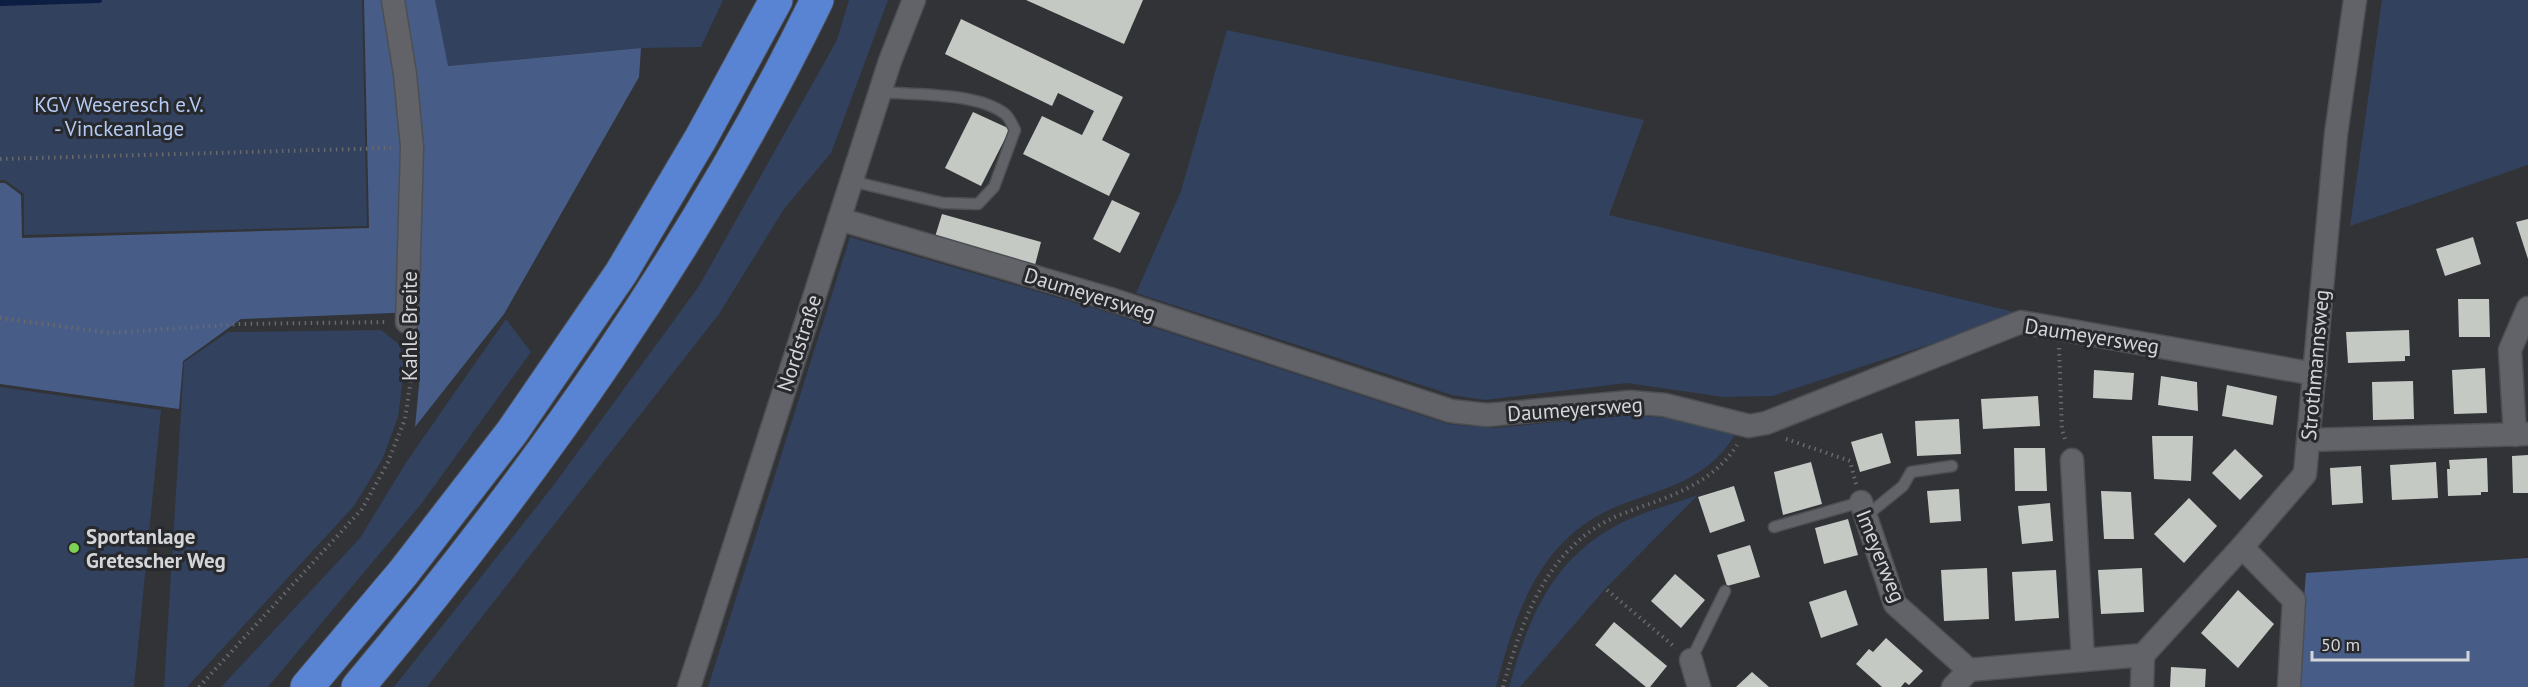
<svg xmlns="http://www.w3.org/2000/svg" width="2528" height="687" font-family="'PT Sans',sans-serif">
<style>
.green{fill:#32415e}
.forest{fill:#475d87}
.lines{fill:none;stroke-linecap:round;stroke-linejoin:round}
.stream{stroke:#0c1e42;stroke-width:6}
.building{fill:#c5c9c4}
.lane-casing{stroke:#4d4f52;stroke-width:13}
.street-casing{stroke:#4d4f52;stroke-width:25}
.highway-casing{stroke:#4d4f52;stroke-width:35}
.path{stroke:#68696d;stroke-width:4;stroke-dasharray:1.5 4.5;stroke-linecap:butt}
.lane{stroke:#616368;stroke-width:10}
.street{stroke:#616368;stroke-width:22}
.highway{stroke:#5983d3;stroke-width:33}
.poi-dot{fill:#7dd154;stroke:#27292d;stroke-width:2}
.labels{text-anchor:middle;dominant-baseline:central;stroke-width:6;stroke-linejoin:round;paint-order:stroke}
.park-label{font-size:21px;fill:#b4caf3;stroke:#27292d}
.street-label{font-size:21px;fill:#d4d5d8;stroke:#27292d}
.poi-label{font-size:21px;font-weight:bold;fill:#d4d5d8;stroke:#27292d;text-anchor:start}
</style>
<rect width="100%" height="100%" fill="#313337"/>
<g class="green">
<path d="M0,0h362l5,226 -343,9v-41l-19,-14h-5z"/>
<path d="M435,0h288l-22,47 -60,1 -194,18z"/>
<path d="M849,0h39l-57,153 -47,56 -65,105 -292,373h-33l159,-201 146,-200 138,-246z"/>
<path d="M2382,0h146v165l-178,61z"/>
<path d="M1227,30l417,90 -35,95 414,99 -251,82 -49,1 -96,-14 -142,17 -33,-5 -316,-102 45,-102z"/>
<path d="M850,237l254,74 344,113 45,4 140,-13 34,3 68,17c-30,47 -69,52 -117,71 -79,32 -102,106 -122,181h-788z"/>
<path d="M506,319l25,33 -109,151 -154,184h-47l139,-149 47,-77z"/>
<path d="M381,330l19,15 4,27 -6,45 -16,43 -28,46 -167,181h-23l20,-325 44,-30z"/>
<path d="M0,387l161,23 -27,277h-134z"/>
<path d="M1698,495l-92,93 -86,99h-11c20,-70 43,-129 112,-164 24,-12 52,-19 77,-28z"/>
</g>
<g class="forest">
<path d="M364,0h71l13,66 193,-18 -2,29 -135,237 -89,113 5,-52 -3,-63 -176,7 -58,42 -4,48 -179,-25v-201h5l16,12 1,43 347,-10z"/>
<path d="M2528,558v129h-231l9,-114z"/>
</g>
<g class="lines">
<path class="stream" d="M0,3l99,-3"/>
</g>
<g class="building">
<path d="M1026,0h117l-19,44z"/>
<path d="M961,19l162,78 -21,43 28,14 -21,42 -86,-42 19,-38 40,19 12,-24 -36,-18 -6,13 -107,-52z"/>
<path d="M973,112l37,17 -29,57 -36,-18z"/>
<path d="M1112,200l28,13 -20,40 -27,-14z"/>
<path d="M942,214l99,28 -6,23 -100,-28z"/>
<path d="M2528,219v40l-12,-37z"/>
<path d="M2473,237l8,27 -36,12 -9,-27z"/>
<path d="M2458,299h31l1,38h-31z"/>
<path d="M2409,330l1,26h-5v5l-57,2 -2,-31z"/>
<path d="M2485,368l2,45 -33,1 -2,-44z"/>
<path d="M2094,370l40,3 -2,27 -39,-2z"/>
<path d="M2161,376l36,6 1,29 -40,-6z"/>
<path d="M2413,381l1,38 -41,1 -1,-38z"/>
<path d="M2227,385l50,11 -4,29 -51,-9z"/>
<path d="M2038,396l2,30 -57,3 -2,-30z"/>
<path d="M1959,419l2,35 -44,2 -2,-35z"/>
<path d="M1882,433l9,30 -31,9 -9,-30z"/>
<path d="M2152,436h41l-2,45 -37,-2z"/>
<path d="M2014,448h31l2,43h-32z"/>
<path d="M2235,449l28,27 -23,24 -28,-27z"/>
<path d="M2528,455v38h-15l-1,-37z"/>
<path d="M2487,458l1,34h-7v3l-33,1 -1,-27h3l-1,-9z"/>
<path d="M1811,462l11,42 -39,11 -9,-43z"/>
<path d="M2436,462l2,36 -46,2 -2,-35z"/>
<path d="M2361,466l2,37 -31,2 -2,-37z"/>
<path d="M1734,486l11,35 -35,12 -12,-36z"/>
<path d="M1959,489l2,32 -31,2 -3,-32z"/>
<path d="M2101,491l30,1 3,47h-30z"/>
<path d="M2189,498l28,28 -33,37 -30,-29z"/>
<path d="M2050,503l3,38 -31,3 -4,-38z"/>
<path d="M1848,519l10,36 -34,9 -9,-36z"/>
<path d="M1750,545l10,32 -33,9 -10,-31z"/>
<path d="M1987,568l2,51 -45,2 -3,-51z"/>
<path d="M2142,568l2,44 -43,2 -3,-44z"/>
<path d="M2056,570l3,48 -44,3 -3,-49z"/>
<path d="M1675,574l30,26 -24,28 -30,-27z"/>
<path d="M1846,590l12,35 -37,13 -12,-36z"/>
<path d="M2238,590l36,34 -36,44 -37,-35z"/>
<path d="M1614,622l53,44 -17,21h-4l-51,-42z"/>
<path d="M1886,638l37,33 -14,14 -4,-3 -4,5h-19l-26,-23 13,-15 4,3z"/>
<path d="M2171,667l35,2 -1,18h-35z"/>
<path d="M1752,672l17,15h-33z"/>
</g>
<g class="lines">
<defs>
<g id="lane">
<path d="M851,181l92,22 35,1 16,-17 21,-57c-3,-5 -5,-12 -10,-16 -28,-22 -91,-19 -125,-22"/>
<path d="M1866,516l37,-30 8,-14 41,-6"/>
<path d="M1774,527l87,-25"/>
<path d="M1691,660l34,-69"/>
</g>
<g id="street">
<path d="M393,0l12,74 7,73 -5,175"/>
<path d="M839,219l271,80 341,112 36,4 143,-13 35,3 84,21 17,-3 255,-101 294,52"/>
<path d="M2515,435l-5,-85 18,-42"/>
<path d="M2309,440l219,-6"/>
<path d="M2072,460l11,200"/>
<path d="M1861,502l34,102 74,66"/>
<path d="M1691,660l8,27"/>
<path d="M689,687l201,-626 24,-61"/>
<path d="M1953,687l16,-17 174,-15 99,-108"/>
<path d="M2142,687l1,-32"/>
<path d="M2289,687l5,-87 -52,-53 63,-73 31,-340 19,-134"/>
</g>
<g id="highway">
<path d="M307,687l96,-114 109,-141 109,-159 80,-135 75,-138"/>
<path d="M358,687c177,-211 338,-438 459,-687"/>
</g>
</defs>
<use href="#lane" class="lane-casing"/>
<use href="#street" class="street-casing"/>
<use href="#highway" class="highway-casing"/>
<g class="path">
<path d="M0,159l391,-11"/>
<path d="M0,318l111,15 129,-9 148,-2"/>
<path d="M2059,348l3,82 4,12"/>
<path d="M1786,439l64,22 6,23"/>
<path d="M1607,590l69,58"/>
<path d="M199,687l163,-178 26,-47 17,-43 7,-47 -3,-31"/>
<path d="M1503,687c20,-70 46,-144 119,-173 44,-17 88,-27 115,-69"/>
</g>
<use href="#lane" class="lane"/>
<use href="#street" class="street"/>
<use href="#highway" class="highway"/>
</g>
<circle class="poi-dot" cx="74" cy="548" r="6"/>
<g class="labels">
<g class="park-label">
<text x="119" y="104">KGV Weseresch e.V.<tspan x="119" dy="24">- Vinckeanlage</tspan></text>
</g>
<g class="street-label">
<text transform="translate(1090 294) rotate(17)">Daumeyersweg</text>
<text transform="translate(409 326) rotate(-90)">Kahle Breite</text>
<text transform="translate(2092 336) rotate(9)">Daumeyersweg</text>
<text transform="translate(799 343) rotate(-72)">Nordstraße</text>
<text transform="translate(2315 365) rotate(-85)">Strothmannsweg</text>
<text transform="translate(1575 409) rotate(-4)">Daumeyersweg</text>
<text transform="translate(1881 556) rotate(68)">Imeyerweg</text>
</g>
<g class="poi-label">
<text x="86" y="536">Sportanlage<tspan x="86" dy="24">Gretescher Weg</tspan></text>
</g>
</g>
<path d="M2312 651v9h156v-9" fill="none" stroke="#d4d5d8" stroke-width="3"/>
<text x="2321" y="651" font-size="18" fill="#d4d5d8" stroke="#27292d" stroke-width="4.5" paint-order="stroke">50 m</text>
</svg>
